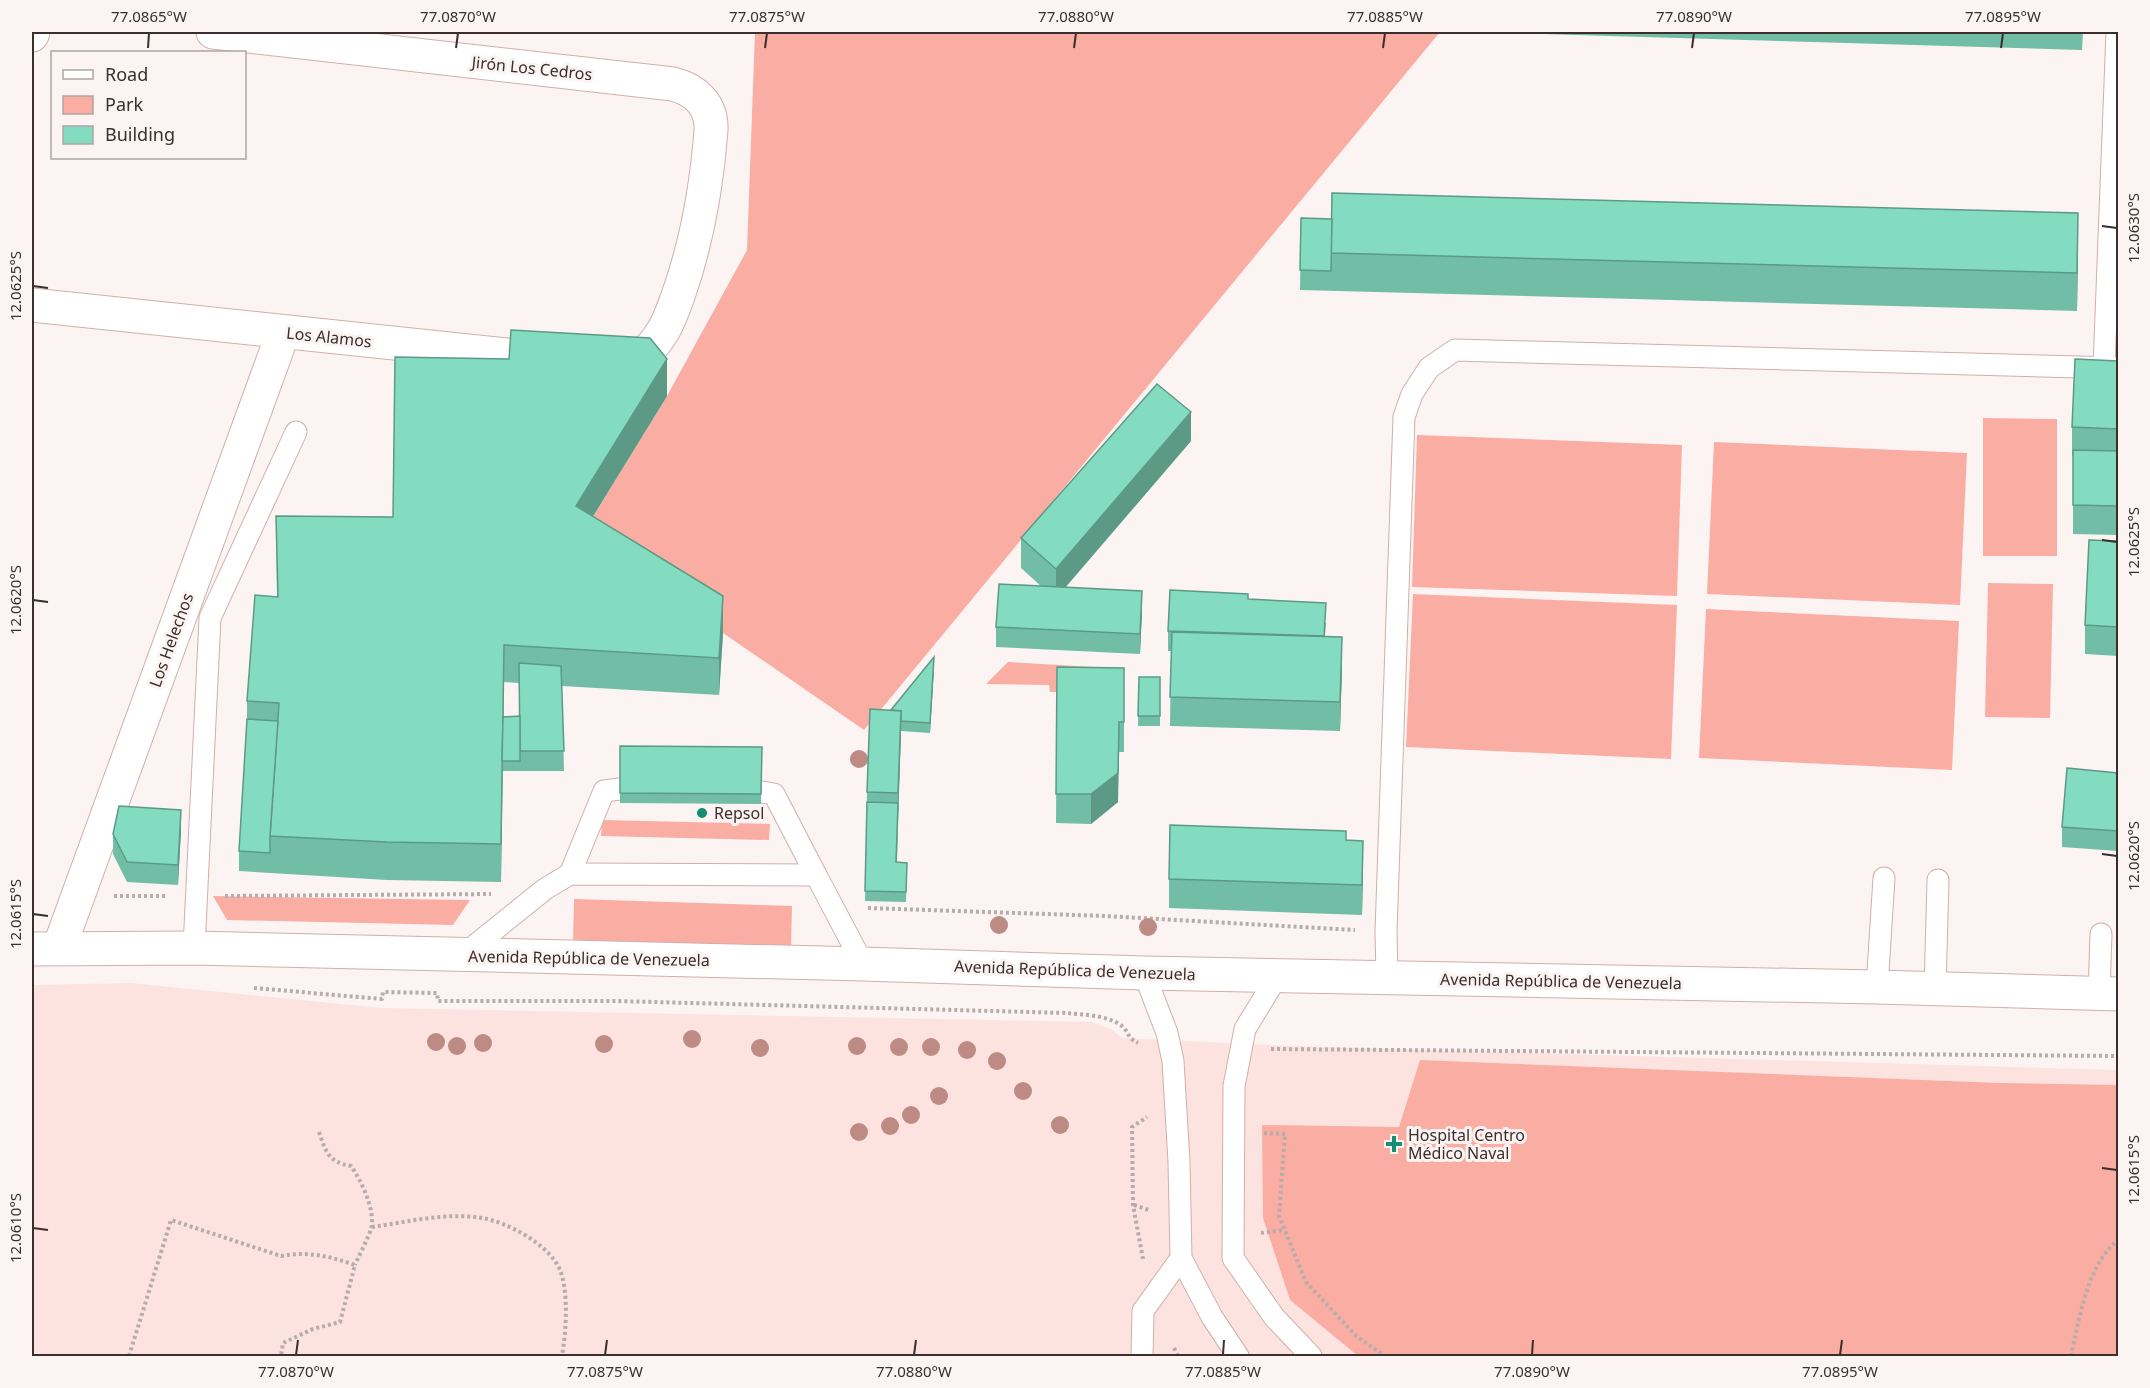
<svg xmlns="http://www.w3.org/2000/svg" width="2150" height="1388" font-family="'Noto Sans',sans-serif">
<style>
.built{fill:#fde3df}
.green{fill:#faaea3}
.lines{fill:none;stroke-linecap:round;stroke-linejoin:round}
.lane-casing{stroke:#d0afaa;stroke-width:23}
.street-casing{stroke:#d0afaa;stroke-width:35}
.primary-casing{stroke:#d0afaa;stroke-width:35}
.path{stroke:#b5acab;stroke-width:4;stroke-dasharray:3 3;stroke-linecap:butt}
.lane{stroke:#fff;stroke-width:21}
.street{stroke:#fff;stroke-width:33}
.primary{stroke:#fff;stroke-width:33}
.tree{fill:#be8a84}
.wall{fill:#72bda5;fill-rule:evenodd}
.shaded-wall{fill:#5c9a86}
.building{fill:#84dcc0;stroke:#5c9a86;stroke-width:1.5}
.ticks{fill:none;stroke:#3b2e2c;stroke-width:2}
.poi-dot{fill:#158e71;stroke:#fbf4f3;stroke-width:2}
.labels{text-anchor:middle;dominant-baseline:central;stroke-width:6;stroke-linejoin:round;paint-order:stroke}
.street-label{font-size:16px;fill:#3b2e2c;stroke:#fbf4f3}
.poi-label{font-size:16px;fill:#3b2e2c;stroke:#fbf4f3;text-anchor:start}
.neatline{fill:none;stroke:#3b2e2c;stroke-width:2}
.ticks-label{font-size:15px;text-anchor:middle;fill:#3b2e2c}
</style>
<rect width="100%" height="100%" fill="#fbf4f3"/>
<path class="built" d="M131,983l251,25 709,14 20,7 11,9 172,8 824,24v286h-2086v-371z"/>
<g class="green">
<path d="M755,32h685l-576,698 -141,-97 -147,-89 91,-148 80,-146z"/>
<path d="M1983,418l74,1v137h-74z"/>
<path d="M1417,435l265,10 -5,151 -265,-9z"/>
<path d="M1714,442l253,11 -7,152 -253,-11z"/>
<path d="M1988,583l65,1 -3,134 -65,-1z"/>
<path d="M1413,594l264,11 -6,154 -265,-12z"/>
<path d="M1706,609l253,12 -7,149 -253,-12z"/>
<path d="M1008,662l103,6 -15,24h-46l-1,-7 -63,-1z"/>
<path d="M602,820l168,4 -1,16 -168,-4z"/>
<path d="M213,896l257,4 -17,25 -226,-5z"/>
<path d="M574,899l218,7 -1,44 -218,-7z"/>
<path d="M1420,1060l579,23 119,2v271h-760l-68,-56 -27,-82 -1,-93 137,2z"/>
</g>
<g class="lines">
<defs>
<g id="lane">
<path d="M2104,367l13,-335"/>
<path d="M762,792l12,2 42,81"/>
<path d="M570,874l34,-83 16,-2"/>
<path d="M194,948l16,-330 86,-186"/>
<path d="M463,955l82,-66 25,-15 246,1 47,89"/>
<path d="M1144,973l23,60 6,28 6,101 2,96 31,59 26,39"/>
<path d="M1278,975l-33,54 -11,57 -1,172 41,59 37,39"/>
<path d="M1387,977l-1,-46 18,-514 8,-23 17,-26 26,-18 663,18"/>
<path d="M1877,987l7,-109"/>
<path d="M1935,989l3,-109"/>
<path d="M2099,994l2,-60"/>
<path d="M1142,1356l1,-45 38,-53"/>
</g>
<g id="street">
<path d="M213,32l460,52c23,6 39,21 38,46 -4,54 -15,115 -33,166 -5,13 -9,27 -17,38 -10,16 -24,29 -43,32"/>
<path d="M32,35l1,-3"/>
<path d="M32,305l523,55"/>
<path d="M59,948l224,-615"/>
</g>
<path id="primary" d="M32,949l162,-1 669,16 281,9 733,14 241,7"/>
</defs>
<use href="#lane" class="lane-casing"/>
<use href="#street" class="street-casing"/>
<use href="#primary" class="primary-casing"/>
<g class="path">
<path d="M114,896h53"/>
<path d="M225,896l266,-2"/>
<path d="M868,908l237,8 250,14"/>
<path d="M254,988l128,11 1,-7 54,1 1,8h178l451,12c17,2 41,2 55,13 8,7 4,11 16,17"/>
<path d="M1271,1049l847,7"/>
<path d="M319,1132c7,20 9,30 32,34 10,14 25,45 20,63 -4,12 -11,24 -16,36"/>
<path d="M1264,1133l21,1 -6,82 27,66 50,54 29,20"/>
<path d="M1134,1205l15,5"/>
<path d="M372,1227c35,-5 74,-15 110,-9 25,4 67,26 78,52 9,23 6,62 2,86"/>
<path d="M1261,1233l23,-3"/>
<path d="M1143,1259l-10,-54 -1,-78 15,-10"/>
<path d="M1174,1348l4,8"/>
<path d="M129,1356l42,-136 110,36c27,-5 48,0 74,9l-15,57 -27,7 -30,14 -2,13"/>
<path d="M2071,1356c8,-37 16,-91 47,-116"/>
</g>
<use href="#lane" class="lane"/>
<use href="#street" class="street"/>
<use href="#primary" class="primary"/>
</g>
<g class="tree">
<circle cx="859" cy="759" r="9"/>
<circle cx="999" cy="925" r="9"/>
<circle cx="1148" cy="927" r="9"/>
<circle cx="692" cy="1039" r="9"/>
<circle cx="436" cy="1042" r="9"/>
<circle cx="483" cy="1043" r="9"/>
<circle cx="604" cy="1044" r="9"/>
<circle cx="457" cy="1046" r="9"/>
<circle cx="857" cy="1046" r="9"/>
<circle cx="899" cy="1047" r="9"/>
<circle cx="931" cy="1047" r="9"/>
<circle cx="760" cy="1048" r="9"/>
<circle cx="967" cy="1050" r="9"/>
<circle cx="997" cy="1061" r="9"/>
<circle cx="1023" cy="1091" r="9"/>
<circle cx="939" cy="1096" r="9"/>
<circle cx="911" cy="1115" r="9"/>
<circle cx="1060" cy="1125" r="9"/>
<circle cx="890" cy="1126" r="9"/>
<circle cx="859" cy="1132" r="9"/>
</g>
<g class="wall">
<path d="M1542,32h541l-1,18 -540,-16z"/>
<path d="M1301,218l777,32 -1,61 -777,-21z"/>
<path d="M2118,361v174l-45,-1v-78h-1v-29z"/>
<path d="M667,396l-74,120 130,117 -4,62 -157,-9 2,85h-62l-1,111 -114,-2 -148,-9v-20l8,-132v-18l30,-104 -1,-81 117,1zM504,682l15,1 1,33 -17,11z"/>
<path d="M1191,441l-126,147 77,23 -2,43 -144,-7v-20l46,-40 -21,-19v-30z"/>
<path d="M2118,541v115l-33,-2v-29z"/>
<path d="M1248,599l78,24 -1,13 17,30 -2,65 -170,-5 1,-75h-3v-20z"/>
<path d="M934,667l-4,66 -29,-2 -4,131 10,1 -1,39 -41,-1 2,-109 24,-82z"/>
<path d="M1057,667l67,1v84h-5l-1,50 -27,22 -35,-1z"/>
<path d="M1139,677h21v49h-22z"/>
<path d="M620,746l142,1 -1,57 -141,-1z"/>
<path d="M2118,773v78l-56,-4v-20z"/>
<path d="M181,830l-3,55 -51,-3 -14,-28v-20z"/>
<path d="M1346,840l17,30 -1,45 -193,-7v-29z"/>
</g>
<g class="shaded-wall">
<path d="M2078,213v37l-1,61v-38z"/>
<path d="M667,359v37l-91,148v-38z"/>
<path d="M1191,412v29l-135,157v-29z"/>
<path d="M1142,591v20l-2,43v-20z"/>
<path d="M723,596v37l-4,62v-37z"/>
<path d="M1342,637v29l-2,65v-29z"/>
<path d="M504,645v37l-3,200v-38z"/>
<path d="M934,657v10l-4,66v-10z"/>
<path d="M901,711v19l-5,142 2,-79z"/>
<path d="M1119,722l-1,80 -27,22v-30z"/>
<path d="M181,810v20l-3,55v-20z"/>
<path d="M1363,841v29l-1,45v-30z"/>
</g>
<g class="building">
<path d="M1332,193l746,20 -1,60 -746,-20z"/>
<path d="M1301,218l31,1 -1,52 -31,-1z"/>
<path d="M511,330l139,8 17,21 -91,147 147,90 -4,62 -215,-13 -3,199 -114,-2 -117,-6 9,-133 -32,-2 8,-106 23,2 -2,-81 117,1 2,-160 114,2z"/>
<path d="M2075,359l43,2v68l-46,-2z"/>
<path d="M1157,384l34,28 -135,157 -35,-31z"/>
<path d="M2073,450l45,1v55l-45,-1z"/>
<path d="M2089,540l29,1v86l-33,-2z"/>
<path d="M999,584l143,7 -2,43 -144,-7z"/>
<path d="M1170,590l78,4v5l78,4 -2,33 -156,-5z"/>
<path d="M1172,632l170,5 -2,65 -170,-5z"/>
<path d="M934,657l-4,66 -29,-2v-10l-10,-1z"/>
<path d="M519,663l42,3 3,85h-44z"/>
<path d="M1057,667l67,1v54h-5l-1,51 -27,21h-35z"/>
<path d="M1139,677h21v39h-22z"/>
<path d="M870,709l31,2 -3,82 -31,-1z"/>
<path d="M520,716v45h-18l1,-44z"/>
<path d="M247,719l31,2 -8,115v17l-31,-2z"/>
<path d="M620,746l142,1 -1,47 -141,-1z"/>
<path d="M2067,768l51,5v58l-56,-4z"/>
<path d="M867,802l31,1 -2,59 11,1 -1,29 -41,-1z"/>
<path d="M119,806l62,4 -3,55 -51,-3 -14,-28z"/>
<path d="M1170,825l176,6v9l17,1 -1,44 -193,-6z"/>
</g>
<path class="ticks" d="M148,48l1,-15M456,48l2,-15M765,48l2,-15M1074,48l2,-15M1383,48l2,-15M1692,48l2,-15M2001,48l2,-15M2102,226l15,2M33,286l15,2M2102,540l15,2M33,600l15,2M2102,854l15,2M33,914l15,2M2102,1168l15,2M33,1228l15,2M296,1355l2,-15M605,1355l2,-15M914,1355l2,-15M1223,1355l1,-15M1532,1355l1,-15M1840,1355l2,-15"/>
<g class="poi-dot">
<circle cx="702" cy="813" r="6"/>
<path d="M1391 1135h6v6h6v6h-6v6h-6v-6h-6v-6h6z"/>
</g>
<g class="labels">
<g class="street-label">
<text transform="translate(532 68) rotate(6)">Jirón Los Cedros</text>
<text transform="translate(329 337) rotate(6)">Los Alamos</text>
<text transform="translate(171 640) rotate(-70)">Los Helechos</text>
<text transform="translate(589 958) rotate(1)">Avenida República de Venezuela</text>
<text transform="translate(1075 970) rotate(2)">Avenida República de Venezuela</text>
<text transform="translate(1561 981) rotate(1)">Avenida República de Venezuela</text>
</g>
<g class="poi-label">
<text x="714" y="813">Repsol</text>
<text x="1408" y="1135">Hospital Centro<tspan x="1408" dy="18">Médico Naval</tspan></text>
</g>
</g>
<rect width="2150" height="1388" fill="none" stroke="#fbf4f3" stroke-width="66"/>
<rect x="51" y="51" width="195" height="108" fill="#fbf4f3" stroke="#aea5a3" stroke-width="1.5"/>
<rect x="63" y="70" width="30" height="9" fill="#ffffff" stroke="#aea5a3" stroke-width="1.5"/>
<text x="105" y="81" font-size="18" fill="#3b2e2c">Road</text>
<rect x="63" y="96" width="30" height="18" fill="#faaea3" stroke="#aea5a3" stroke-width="1.5"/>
<text x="105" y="111" font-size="18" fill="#3b2e2c">Park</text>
<rect x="63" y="126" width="30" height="18" fill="#84dcc0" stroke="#aea5a3" stroke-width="1.5"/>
<text x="105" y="141" font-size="18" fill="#3b2e2c">Building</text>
<rect x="33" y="33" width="2084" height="1322" class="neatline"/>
<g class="ticks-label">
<text x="149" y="22">77.0865°W</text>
<text x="458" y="22">77.0870°W</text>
<text x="767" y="22">77.0875°W</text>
<text x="1076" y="22">77.0880°W</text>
<text x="1385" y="22">77.0885°W</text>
<text x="1694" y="22">77.0890°W</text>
<text x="2003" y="22">77.0895°W</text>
<text transform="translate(2134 228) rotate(-90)" y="5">12.0630°S</text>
<text transform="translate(16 286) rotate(-90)" y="5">12.0625°S</text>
<text transform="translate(2134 542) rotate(-90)" y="5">12.0625°S</text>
<text transform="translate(16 600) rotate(-90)" y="5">12.0620°S</text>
<text transform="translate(2134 856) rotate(-90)" y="5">12.0620°S</text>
<text transform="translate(16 914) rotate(-90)" y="5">12.0615°S</text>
<text transform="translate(2134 1170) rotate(-90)" y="5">12.0615°S</text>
<text transform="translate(16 1228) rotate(-90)" y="5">12.0610°S</text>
<text x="296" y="1377">77.0870°W</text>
<text x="605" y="1377">77.0875°W</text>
<text x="914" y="1377">77.0880°W</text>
<text x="1223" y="1377">77.0885°W</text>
<text x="1532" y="1377">77.0890°W</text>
<text x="1840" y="1377">77.0895°W</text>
</g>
</svg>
